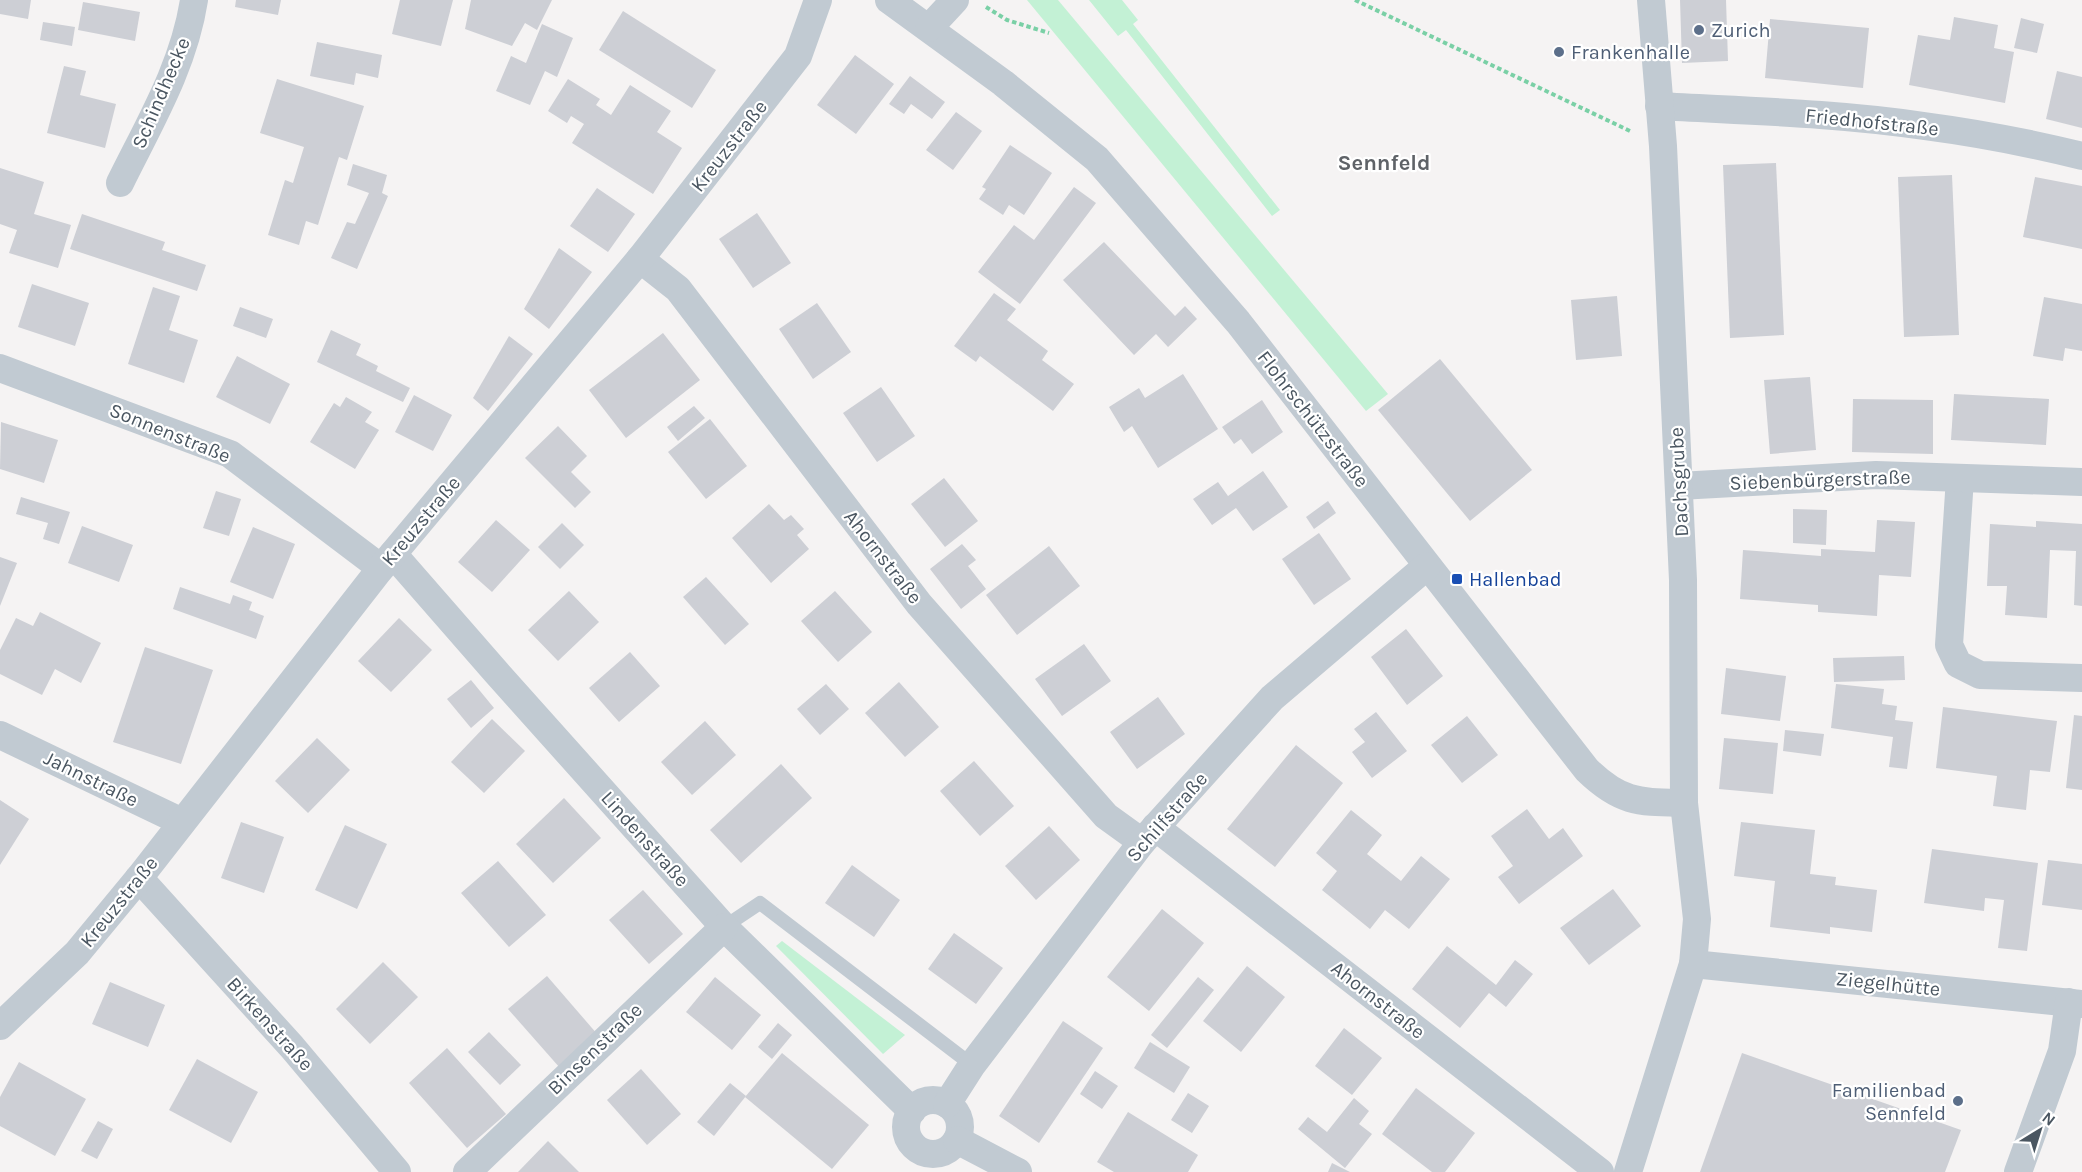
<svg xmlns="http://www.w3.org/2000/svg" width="2082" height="1172" font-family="Karla,sans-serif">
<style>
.green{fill:#c3f1d5}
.building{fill:#cdcfd5}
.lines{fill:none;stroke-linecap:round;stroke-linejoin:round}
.path{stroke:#7ad0a6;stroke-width:4;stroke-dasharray:4.5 3;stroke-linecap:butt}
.service{stroke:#c1cad2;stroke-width:14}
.minor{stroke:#c1cad2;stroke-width:28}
.service-dot{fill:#5c6f8a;stroke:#fff;stroke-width:2}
.transit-dot{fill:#1a4fb4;stroke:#fff;stroke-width:2}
.labels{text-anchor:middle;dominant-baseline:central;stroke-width:4.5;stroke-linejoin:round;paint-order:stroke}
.service-label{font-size:20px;fill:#4e5e75;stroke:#fff;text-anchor:start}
.street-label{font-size:20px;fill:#4a5661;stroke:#fff}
.transit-label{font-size:20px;fill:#164399;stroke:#fff;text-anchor:start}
.quarter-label{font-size:22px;font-weight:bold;fill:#5f6368;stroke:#fff}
</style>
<rect width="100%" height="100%" fill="#f5f3f3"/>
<g class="green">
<path d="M1027,0h31l330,394 -22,17z"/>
<path d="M1089,0h33l16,20 -5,4 147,186 -8,6 -146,-186 -8,6z"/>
<path d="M782,941l123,94 -22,19 -107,-108z"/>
</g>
<g class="building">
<path d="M0,0h31l-3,19 -28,-5z"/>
<path d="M236,0h45l-3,15 -43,-8z"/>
<path d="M400,0h53l-12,46 -49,-12z"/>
<path d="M471,0h81l-15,30 -12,-7 -13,23 -47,-17z"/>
<path d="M1680,0h46l2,61 -46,2z"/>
<path d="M83,2l57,10 -5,29 -57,-11z"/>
<path d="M623,11l93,59 -24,38 -93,-58z"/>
<path d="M1954,17l44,8 -4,23 20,4 -9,51 -96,-18 9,-50 32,5z"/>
<path d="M2021,18l23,6 -7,29 -23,-5z"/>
<path d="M1770,19l99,9 -6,60 -98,-10z"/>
<path d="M43,22l32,5 -3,19 -32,-6z"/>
<path d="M542,24l31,14 -16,39 -12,-6 -15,34 -34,-14 15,-35 15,7z"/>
<path d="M317,42l65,13 -4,23 -22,-5 -2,12 -44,-9z"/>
<path d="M855,55l39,29 -38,50 -39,-29z"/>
<path d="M64,66l22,5 -6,24 36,9 -11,44 -58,-15z"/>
<path d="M2057,71l25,6v51l-36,-9z"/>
<path d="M910,76l35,26 -13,17 -21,-15 -7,10 -15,-10z"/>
<path d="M277,79l87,27 -17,54 -8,-3 -21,68 -12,-4 -7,24 -31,-10 17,-55 8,3 11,-36 -44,-14z"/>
<path d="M568,79l32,20 -4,6 15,10 19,-30 41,26 -14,21 25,16 -29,46 -81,-51 12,-19 -13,-8 -4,7 -19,-12z"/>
<path d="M956,112l26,19 -29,39 -27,-20z"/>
<path d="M1010,145l42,28 -28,42 -15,-10 -6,10 -24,-16 7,-10 -4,-2z"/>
<path d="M1776,163l8,172 -54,3 -7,-173z"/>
<path d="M353,164l34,11 -5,18 6,3 -31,73 -26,-11 16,-36 8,2 14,-31 -22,-8z"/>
<path d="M0,168l44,14 -10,32 37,11 -13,43 -49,-15 8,-23 -17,-6z"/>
<path d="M1952,175l7,160 -55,2 -6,-160z"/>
<path d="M2035,177l47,9v63l-59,-12z"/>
<path d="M1074,187l22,16 -76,101 -42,-32 36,-47 20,15z"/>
<path d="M597,188l38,26 -27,38 -38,-26z"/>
<path d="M757,213l34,50 -38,25 -34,-49z"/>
<path d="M82,214l83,28 -3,8 44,15 -9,26 -127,-42z"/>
<path d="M1104,242l71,74 10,-10 12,13 -29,28 -12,-13 -22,21 -71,-75z"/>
<path d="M559,248l33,24 -43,57 -25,-20z"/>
<path d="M32,284l57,19 -14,43 -57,-19z"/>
<path d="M153,287l27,9 -11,34 29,10 -14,43 -56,-19z"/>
<path d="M994,293l22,16 -9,11 41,31 -6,9 32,24 -21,27 -73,-55 -4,6 -22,-16z"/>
<path d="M1617,296l5,60 -46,4 -5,-60z"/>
<path d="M2044,297l38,7v47l-17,-3 -2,13 -30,-5z"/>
<path d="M817,303l34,49 -38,27 -34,-50z"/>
<path d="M240,307l33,12 -7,19 -33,-12z"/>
<path d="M331,330l30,14 -5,11 22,11 -2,5 34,17 -7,14 -86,-40z"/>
<path d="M663,333l37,47 -74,58 -37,-48z"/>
<path d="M509,336l24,18 -45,57 -15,-13z"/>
<path d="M237,356l53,28 -20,40 -54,-27z"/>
<path d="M1440,359l92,111 -62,51 -92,-111z"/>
<path d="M1183,374l35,55 -60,39 -26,-42 -8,6 -15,-25 30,-19 6,10z"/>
<path d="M1810,377l6,73 -46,4 -6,-74z"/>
<path d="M881,387l34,49 -38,26 -34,-49z"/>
<path d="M1954,394l95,5 -3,46 -95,-5z"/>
<path d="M414,395l38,20 -19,36 -38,-19z"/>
<path d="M346,397l26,15 -7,10 14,8 -24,39 -45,-27 24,-39 6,4z"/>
<path d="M1853,399l80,1v54l-81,-2z"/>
<path d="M1262,400l21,32 -31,22 -11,-15 -7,5 -12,-17z"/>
<path d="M694,406l11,12 -27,23 -11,-14z"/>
<path d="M710,419l37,47 -41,33 -38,-47z"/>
<path d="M1,422l57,18 -14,43 -44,-14z"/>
<path d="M558,426l29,30 -16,16 20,20 -16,16 -50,-50z"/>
<path d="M1263,471l25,36 -35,24 -17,-23 -24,17 -19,-26 25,-17 10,14z"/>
<path d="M944,478l34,43 -33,26 -34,-43z"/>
<path d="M216,491l25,8 -12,37 -26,-8z"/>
<path d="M21,497l49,15 -11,32 -16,-5 5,-16 -32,-9z"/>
<path d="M1328,501l8,12 -22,16 -8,-12z"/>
<path d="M769,504l15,16 7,-5 13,14 -7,6 12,14 -38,34 -39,-45z"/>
<path d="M1793,509l34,1 -1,35 -33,-2z"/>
<path d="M496,520l34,30 -38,42 -34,-30z"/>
<path d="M1877,520l38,2 -4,55 -32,-2 -2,41 -59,-4v-7l-78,-6 3,-49 78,6v-7l54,3z"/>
<path d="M2036,521l46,3v82l-8,-1 2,-54 -26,-1 -3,68 -42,-3 2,-29h-20l3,-62 46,3z"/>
<path d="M562,523l22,22 -24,24 -22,-22z"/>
<path d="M82,526l51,19 -14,37 -51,-19z"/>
<path d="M253,527l42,17 -22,55 -43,-17z"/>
<path d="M1319,533l32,46 -37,26 -32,-46z"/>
<path d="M962,544l14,16 -8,6 18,23 -25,20 -31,-40z"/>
<path d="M1049,546l31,40 -63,49 -31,-40z"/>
<path d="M0,557l17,6 -17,43z"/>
<path d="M706,577l43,47 -24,21 -42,-48z"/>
<path d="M180,587l50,17 3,-9 19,7 -3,8 15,6 -8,23 -83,-30z"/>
<path d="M569,591l30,31 -41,39 -30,-31z"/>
<path d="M835,591l37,41 -34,30 -37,-41z"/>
<path d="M40,612l61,31 -20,40 -26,-14 -13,26 -42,-21v-24l16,-32 17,8z"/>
<path d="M399,618l33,32 -41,42 -33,-31z"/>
<path d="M1406,629l37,47 -36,29 -36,-48z"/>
<path d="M1084,644l27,37 -49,35 -27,-37z"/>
<path d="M145,647l68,23 -32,94 -68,-22z"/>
<path d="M630,652l30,34 -41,36 -30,-34z"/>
<path d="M1904,656l1,24 -71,2 -1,-24z"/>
<path d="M1726,668l60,8 -6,45 -59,-7z"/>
<path d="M471,680l23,28 -23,20 -24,-29z"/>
<path d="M899,682l40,45 -34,30 -40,-44z"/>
<path d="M826,684l23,25 -29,26 -23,-26z"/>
<path d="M1836,684l48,5 -2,15 15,2 -2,14 18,2 -6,47 -18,-2 4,-30 -62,-9z"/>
<path d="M1158,697l27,37 -48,35 -27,-37z"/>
<path d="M1943,707l114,14 -7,51 -20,-2 -4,40 -33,-4 4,-30 -61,-8z"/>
<path d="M1376,712l31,39 -35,27 -20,-26 13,-10 -11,-13z"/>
<path d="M2074,715l8,1v74l-16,-2z"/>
<path d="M1467,716l31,39 -36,28 -31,-38z"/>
<path d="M492,719l33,32 -41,42 -33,-31z"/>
<path d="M705,721l31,34 -44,40 -31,-33z"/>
<path d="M1785,730l39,4 -3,22 -38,-5z"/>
<path d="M317,738l33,32 -42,43 -33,-32z"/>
<path d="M1724,738l54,5 -5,51 -54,-5z"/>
<path d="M1296,745l47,38 -68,84 -48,-38z"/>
<path d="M974,761l40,45 -34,30 -40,-45z"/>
<path d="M781,764l31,34 -71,65 -31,-33z"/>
<path d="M564,798l37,40 -48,45 -37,-39z"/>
<path d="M0,800l29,19 -29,46z"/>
<path d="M1527,809l22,30 14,-11 20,28 -64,48 -21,-27 15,-11 -22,-30z"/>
<path d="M1351,810l31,25 -15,19 34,27 20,-25 29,23 -41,50 -24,-19 -15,19 -48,-39 15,-19 -21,-18z"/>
<path d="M241,822l43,15 -20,56 -43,-15z"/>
<path d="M1741,822l74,8 -5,44 26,3 -1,8 42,5 -5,42 -42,-5v7l-60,-7 5,-46 -41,-5z"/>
<path d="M345,825l42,19 -30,65 -42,-19z"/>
<path d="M1049,826l31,34 -44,40 -31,-34z"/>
<path d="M1932,849l106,14 -11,88 -29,-3 6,-48 -19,-2 -1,13 -60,-8z"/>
<path d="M2048,860l34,4v46l-40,-5z"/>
<path d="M498,861l48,54 -37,32 -48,-54z"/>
<path d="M852,865l48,35 -26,37 -49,-34z"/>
<path d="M1613,889l28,37 -52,39 -29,-37z"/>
<path d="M643,890l40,44 -34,30 -40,-44z"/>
<path d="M1162,909l42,34 -55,68 -42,-34z"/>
<path d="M954,933l49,35 -27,36 -48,-35z"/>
<path d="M1447,946l49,39 19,-25 18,14 -27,33 -17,-14 -29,35 -48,-39z"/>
<path d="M383,962l35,35 -48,47 -34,-35z"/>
<path d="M1247,966l38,31 -44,55 -38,-31z"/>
<path d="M547,976l51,59 -38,33 -52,-59z"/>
<path d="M715,977l46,38 -29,35 -46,-38z"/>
<path d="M1198,977l16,13 -47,58 -16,-13z"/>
<path d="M110,982l55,23 -17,42 -56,-23z"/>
<path d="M1063,1021l40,27 -64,95 -40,-27z"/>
<path d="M778,1023l14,12 -20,24 -14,-12z"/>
<path d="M1344,1028l38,30 -30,37 -37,-29z"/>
<path d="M489,1032l32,33 -21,20 -32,-33z"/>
<path d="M1150,1042l40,25 -16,26 -40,-25z"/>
<path d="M447,1048l59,66 -39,34 -58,-65z"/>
<path d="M782,1053l87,72 -37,44 -87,-72z"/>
<path d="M1742,1053l219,77 -16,42h-245z"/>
<path d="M197,1059l61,33 -27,51 -62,-33z"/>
<path d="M19,1062l67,37 -31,57 -55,-30v-29z"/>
<path d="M641,1069l40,45 -34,31 -40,-45z"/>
<path d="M1095,1071l23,15 -16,23 -22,-15z"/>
<path d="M730,1083l16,13 -32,40 -17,-14z"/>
<path d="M1416,1088l59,45 -30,39h-13l-50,-38z"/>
<path d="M1188,1093l21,13 -17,27 -21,-13z"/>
<path d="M1354,1098l15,13 -10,13 13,10 -27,34 -47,-39 10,-12 19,15z"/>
<path d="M1128,1112l70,43 -10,17h-74l-17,-10z"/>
<path d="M98,1121l15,8 -16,30 -16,-8z"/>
<path d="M548,1141l31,31h-61z"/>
<path d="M1332,1163l18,9h-22z"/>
</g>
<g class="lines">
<g class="path">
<path d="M1355,0l275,131"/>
<path d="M986,7l21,13 42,13"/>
</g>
<path class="service" d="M724,927l36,-24 212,162"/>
<g class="minor">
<path d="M889,0l114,83 94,76 141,163 349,448c34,33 52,32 97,33"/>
<path d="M929,28l26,-28"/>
<path d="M1659,106c88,5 178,7 265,20 53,7 106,17 158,30"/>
<path d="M120,183c29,-59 64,-117 74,-183"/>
<path d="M640,259l38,30 241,315 187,212 36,26"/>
<path d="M0,368l230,86 151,114"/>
<path d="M1960,478l-11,167 9,19 22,11 102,3"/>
<path d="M1679,486l197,-11 206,7"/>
<path d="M393,554l103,118 228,255 188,184"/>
<path d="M0,735l182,87"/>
<path d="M1155,827l445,345"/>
<path d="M139,878l153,169 105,125"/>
<path d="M1693,964l389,40"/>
<path d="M0,1026l77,-73 62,-75 242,-310 259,-309 158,-203 20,-56"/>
<circle cx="933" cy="1127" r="27"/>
<path d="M947,1104l25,-39 170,-223 130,-144 155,-132"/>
<path d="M957,1140l61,32"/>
<path d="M467,1172l257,-245"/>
<path d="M1628,1172l65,-208 4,-45 -13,-116 -1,-223 -20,-434 -12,-146"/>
<path d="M2018,1172l44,-121 7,-49"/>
</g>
</g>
<g class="service-dot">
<circle cx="1699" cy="30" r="6"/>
<circle cx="1559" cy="52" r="6"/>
<circle cx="1958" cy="1101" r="6"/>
</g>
<rect class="transit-dot" x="1451" y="573" width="12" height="12" rx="3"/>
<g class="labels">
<g class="service-label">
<text x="1711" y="30">Zurich</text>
<text x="1571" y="52">Frankenhalle</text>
<text x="1946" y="1090" text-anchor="end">Familienbad<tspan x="1946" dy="23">Sennfeld</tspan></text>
</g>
<g class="street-label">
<text transform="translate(161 93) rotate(-67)">Schindhecke</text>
<text transform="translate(1872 122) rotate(6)">Friedhofstraße</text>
<text transform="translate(729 146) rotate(-52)">Kreuzstraße</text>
<text transform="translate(1313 419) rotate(52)">Flohrschützstraße</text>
<text transform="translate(170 433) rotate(22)">Sonnenstraße</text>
<text transform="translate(1820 480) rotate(-2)">Siebenbürgerstraße</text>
<text transform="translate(1679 482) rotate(-93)">Dachsgrube</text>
<text transform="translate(421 521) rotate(-50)">Kreuzstraße</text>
<text transform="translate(883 557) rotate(52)">Ahornstraße</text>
<text transform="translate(91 779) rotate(26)">Jahnstraße</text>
<text transform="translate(1167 817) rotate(-49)">Schilfstraße</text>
<text transform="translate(645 839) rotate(48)">Lindenstraße</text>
<text transform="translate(119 902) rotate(-51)">Kreuzstraße</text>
<text transform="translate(1888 984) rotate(6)">Ziegelhütte</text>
<text transform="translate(1378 1000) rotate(38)">Ahornstraße</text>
<text transform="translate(270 1024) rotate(48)">Birkenstraße</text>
<text transform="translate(595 1049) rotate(-44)">Binsenstraße</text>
</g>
<g class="transit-label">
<text x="1469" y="579">Hallenbad</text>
</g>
<g class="quarter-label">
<text x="1384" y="163">Sennfeld</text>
</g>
</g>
<g transform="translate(2040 1130) rotate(38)" stroke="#ffffff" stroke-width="4.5" paint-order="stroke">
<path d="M0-4.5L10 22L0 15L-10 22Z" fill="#4a5661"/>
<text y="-9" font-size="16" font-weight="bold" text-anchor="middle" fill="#4a5661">N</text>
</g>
</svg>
